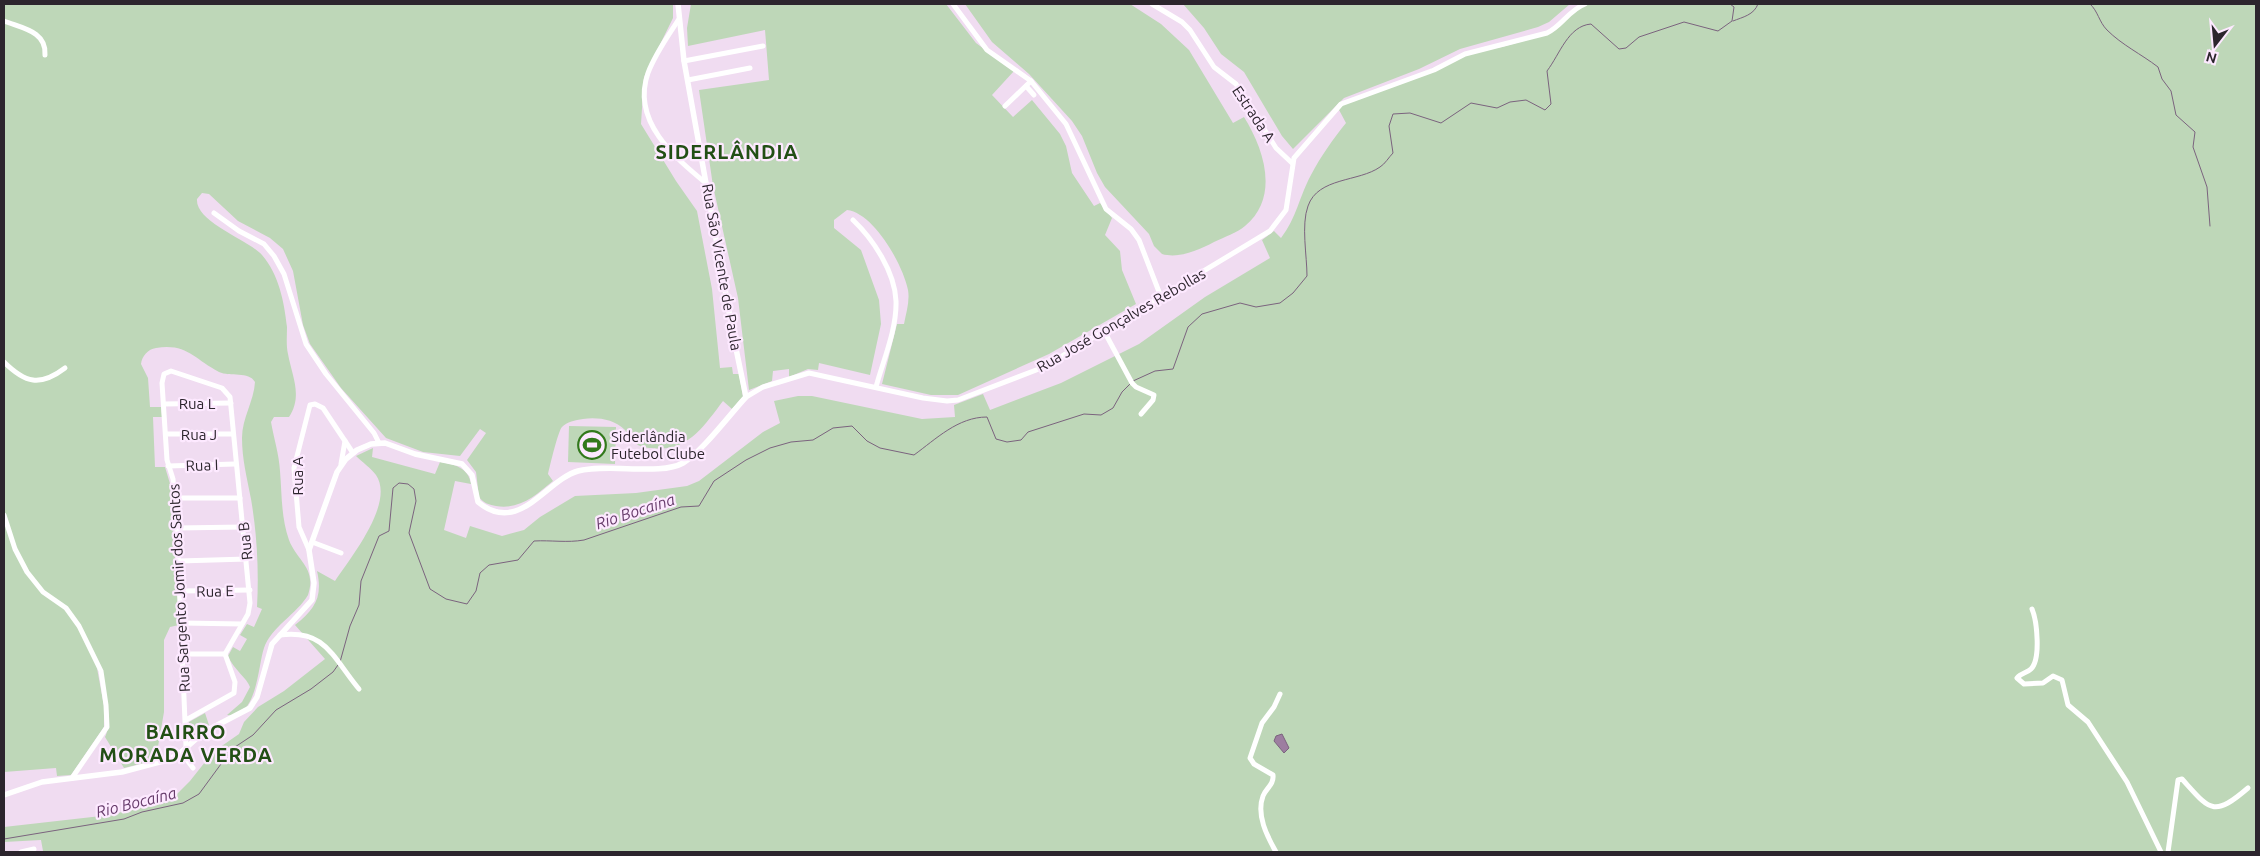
<svg xmlns="http://www.w3.org/2000/svg" width="2260" height="856" font-family="Ubuntu,sans-serif">
<style>
.green{fill:#bed7b8}
.water{fill:#9d7ea0;stroke:#7b637e}
.lines{fill:none;stroke-linecap:round;stroke-linejoin:round}
.stream{stroke:#7b637e;stroke-width:1}
.minor{stroke:#fff;stroke-width:5}
.tertiary{stroke:#fff;stroke-width:5.5}
.labels{text-anchor:middle;dominant-baseline:central;stroke-width:4.5;stroke-linejoin:round;paint-order:stroke}
.street-label{font-size:15px;fill:#2c252d;stroke:#fde9ff}
.poi-label{font-size:15px;fill:#2c252d;stroke:#fde9ff;text-anchor:start}
.water-label{font-size:16px;font-style:italic;fill:#673c6b;stroke:#fde9ff}
.district-label{font-size:20px;font-weight:bold;letter-spacing:1px;fill:#224f15;stroke:#fde9ff}
</style>
<rect width="100%" height="100%" fill="#f0dcf1"/>
<g class="green">
<path d="M4,4h669v14l-29,59 -3,47 35,57 21,30 15,78 8,79 12,-1 1,7h6l4,23 -11,12 -9,-8c-19,25 -36,52 -71,47 -7,0 -13,-1 -18,-6 -4,-3 -6,-8 -9,-12 -11,-11 -28,-13 -42,-11 -8,1 -16,3 -21,8 -4,4 -12,39 -14,47l5,7c-17,14 -33,29 -57,25 -6,-1 -13,-3 -17,-9l-3,-25 -9,-12 19,-27 -6,-4 -20,27 -37,-4 -37,-14 -45,-50 -31,-44 -7,-19 -10,-54 -10,-22 -13,-11 -32,-17 -29,-27 -7,-1 -5,6c-2,23 52,41 65,56 17,20 22,46 25,72 0,9 -1,18 1,27 4,22 15,42 1,63h-15l-3,5c3,17 8,32 9,49 2,24 1,46 9,69 8,21 28,28 19,55 -11,19 -37,32 -44,53 -6,17 -7,73 -37,67l15,-13 8,-15c-3,-9 -16,-17 -22,-31l5,-9 7,4 7,-12 -7,-4 7,-11 7,3 8,-18 -5,-2c2,-35 0,-74 -6,-108 -4,-21 -9,-40 -9,-61 0,-20 12,-37 13,-56 -6,-11 -25,-5 -36,-10 -25,-13 -32,-29 -63,-24 -8,1 -14,8 -15,16l7,14 2,29h11l1,10h-9l2,50h10l6,20 8,138 -9,2 -6,13v72l-8,46 -8,4 -24,6 -19,-31c8,-15 1,-55 -8,-69l7,38v21l-33,48 -14,1 -1,-8 -52,4z"/>
<path d="M691,4h255l30,39 38,28 -22,24 21,22 19,-17 28,34 6,12 6,27 22,33 6,-3 12,15 -7,17 15,16 2,19 14,34 -87,50 -91,41h-27l-49,-11 15,-60h7c2,-11 6,-23 4,-34 -5,-25 -34,-77 -61,-80l-13,10v8l27,22 18,50 2,24 -11,51 -51,-12 -1,7 -10,-1 -19,8v-8l-16,2 -1,10 -23,9 -11,-92 -25,-112 -14,-96 70,-10 -4,-50 -77,16 -1,-18z"/>
<path d="M965,4h165l31,20 28,26 44,73 11,-6c20,32 36,80 1,109 -8,7 -21,11 -31,16 -15,8 -35,17 -52,12l-8,-8 -5,-12 -44,-47 -8,-14 -15,-37 -10,-15 -43,-47 -37,-32z"/>
<path d="M1183,4h387l-21,18 -11,5 -78,22 -41,20 -75,29 -51,51 -11,-13 -38,-64 -23,-18 -17,-26z"/>
<path d="M1587,4h669v848h-2215l2,-1 -2,-11 -37,2v-15l106,-12 62,-16 18,-18 23,-29 26,-18 5,-12 14,-15 26,-16 41,-32 -30,-34c20,-16 28,-28 22,-54l18,10c16,-24 60,-78 41,-106 -5,-7 -14,-13 -20,-19l17,-8 -1,9 63,17 5,-12c14,2 29,6 31,22l-16,-3 -11,49 22,8 4,-12 32,10 22,-6 16,-13 35,-21 61,-3 51,-7 12,-5 64,-49 17,-9 -6,-22 24,-5h14l110,23 33,-2 -1,-12 29,-11 7,16 71,-27 78,-39 66,-47 65,-39 -8,-18 12,-9 7,7c16,-21 18,-41 30,-63 10,-19 22,-36 35,-52l-8,-15 4,-3 131,-53 29,-5 46,-13 27,-24z"/>
<path d="M569,426l47,1 -1,37 -47,-2z"/>
<path d="M205,713l4,12 -20,15v-18z"/>
</g>
<path class="water" d="M1282,734l7,14 -5,5 -10,-12 2,-5z"/>
<g class="lines">
<g class="stream">
<path d="M2090,4c8,7 9,18 17,26 15,15 34,24 51,37l4,12 9,12 5,24 19,17 -2,15 14,40 3,39"/>
<path d="M1733,21c10,-4 21,-6 25,-17"/>
<path d="M1133,381l22,-10 18,-2 15,-42 14,-13 38,-11 16,4 24,-4 13,-10 14,-17c0,-20 -6,-51 1,-70 10,-29 51,-24 72,-39 5,-3 9,-10 13,-14l-4,-27 4,-12 17,-1 31,10 30,-20 26,5 13,-6 16,-2 19,10 6,-6 -4,-33c13,-17 21,-45 44,-47l28,25 7,-1 13,-11 45,-15 34,9 14,-10 2,-14 -4,-3"/>
<path d="M340,662l10,-36 9,-21 2,-24 18,-45 10,-5 4,-43 6,-5 9,1 6,5 2,12 -7,32 21,56 16,10 21,5 9,-13 4,-18 9,-8 29,-5 16,-19c17,-1 33,2 50,-1l97,-33 18,-1 15,-25 32,-21 24,-12 21,-6 22,-2 20,-12 19,-2 15,15 13,7 34,7c22,-16 44,-38 73,-38l9,22 11,3 14,-2 7,-8 56,-18 17,1 12,-7 9,-16 8,-8"/>
<path d="M4,839l120,-20 18,-7 41,-9 16,-9 33,-45 21,-14 23,-25 35,-21 22,-17 5,-7"/>
</g>
<g class="minor">
<path d="M953,4l34,46 44,31 35,43 40,85 25,20 8,11 22,57"/>
<path d="M1152,4l30,18 8,8 24,37 22,17 40,64 16,15"/>
<path d="M679,19c-11,17 -24,35 -31,54 -17,48 26,84 59,111"/>
<path d="M4,21c17,7 43,10 41,34"/>
<path d="M684,61l79,-15"/>
<path d="M688,80l62,-12"/>
<path d="M1026,86l8,9"/>
<path d="M1005,106l26,-25"/>
<path d="M214,213l25,18 25,13 10,12 10,18 22,70 20,30 48,59 5,10"/>
<path d="M853,220c20,19 42,52 43,81 1,28 -13,60 -20,86"/>
<path d="M1104,331l28,52 4,4 18,8 -1,5 -12,14"/>
<path d="M4,362c21,21 36,25 61,6"/>
<path d="M746,397l17,-10 46,-14 114,25 24,3 11,-1 86,-33 226,-136 16,-21 8,-52 47,-54 93,-34 31,-16 82,-21c15,-7 22,-23 38,-29"/>
<path d="M164,404l67,-1"/>
<path d="M166,434h67"/>
<path d="M341,464l4,-23"/>
<path d="M168,466l67,-2"/>
<path d="M175,498h65"/>
<path d="M4,515l11,34 12,23 16,20 23,16 13,18 22,45 5,34 1,22 -35,51"/>
<path d="M177,528l66,-1"/>
<path d="M312,542l29,11"/>
<path d="M309,550l-10,-23 -5,-59 16,-63 5,-1 8,4 30,45"/>
<path d="M179,561l68,-2"/>
<path d="M181,591l69,-1"/>
<path d="M2032,609c5,12 9,50 -1,60 -4,4 -10,4 -14,9l7,6 19,-1 10,-7 9,4 6,25 20,17 39,60 34,70"/>
<path d="M182,623l60,1"/>
<path d="M280,635c46,-6 53,23 79,54"/>
<path d="M183,654h42"/>
<path d="M186,720l48,-27 1,-11 -10,-28 23,-40 2,-11 -20,-206 -8,-9 -51,-17 -7,3 -2,9 5,77 6,19 4,49 9,218"/>
<path d="M181,752l12,16"/>
<path d="M21,852l13,-3"/>
<path d="M1276,852c-9,-16 -20,-37 -13,-56 3,-8 11,-11 10,-21l-19,-11 -4,-6 12,-35 12,-16 6,-13"/>
<path d="M2168,852l10,-72 4,-1c28,31 31,39 66,9"/>
</g>
<path class="tertiary" d="M4,795l38,-13 80,-10 45,-12 12,-6 25,-22 46,-24 7,-11 15,-53 40,-44 2,-17 -5,-33 28,-78 9,-13 11,-9 14,-6 14,-1 30,11 47,10 10,11 6,27c41,34 68,-22 100,-31 30,-8 82,5 105,-8 18,-10 48,-50 63,-66l-12,-58 -50,-278 -6,-57"/>
</g>
<defs>
<symbol id="stadium-ring" viewBox="-11 -11 22 22"><circle r="9.5" fill="#fde9ff" stroke="#32791c" stroke-width="1.5"/><path d="M0-5a6.5 5 0 1 0 0 10a6.5 5 0 1 0 0-10ZM-3.5-1.8h7v3.6h-7Z" fill="#32791c"/></symbol>
</defs>
<g fill-rule="evenodd">
<use href="#stadium-ring" x="576" y="429" width="32" height="32"/>
</g>
<g class="labels">
<g class="street-label">
<text transform="translate(1254 114) rotate(56)">Estrada A</text>
<text transform="translate(722 267) rotate(80)">Rua São Vicente de Paula</text>
<text transform="translate(1121 320) rotate(-30)">Rua José Gonçalves Rebollas</text>
<text x="197" y="403">Rua L</text>
<text x="199" y="434">Rua J</text>
<text transform="translate(202 465) rotate(-2)">Rua I</text>
<text transform="translate(297 476) rotate(-90)">Rua A</text>
<text transform="translate(245 541) rotate(-96)">Rua B</text>
<text transform="translate(179 588) rotate(-93)">Rua Sargento Jomir dos Santos</text>
<text transform="translate(215 591) rotate(-1)">Rua E</text>
</g>
<g class="poi-label">
<text x="611" y="436">Siderlândia<tspan x="611" dy="17">Futebol Clube</tspan></text>
</g>
<g class="water-label">
<text transform="translate(635 511) rotate(-18)">Rio Bocaína</text>
<text transform="translate(136 802) rotate(-14)">Rio Bocaína</text>
</g>
<g class="district-label">
<text x="727" y="151">SIDERLÂNDIA</text>
<text x="186" y="731">BAIRRO<tspan x="186" dy="23">MORADA VERDA</tspan></text>
</g>
</g>
<rect width="2260" height="856" fill="none" stroke="#2c252d" stroke-width="10"/>
<g transform="translate(2215 45) rotate(196)" stroke="#fde9ff" stroke-width="4" paint-order="stroke">
<path d="M0-4L9 19L0 12L-9 19Z" fill="#2c252d"/>
<text y="-8" font-size="14" font-weight="bold" text-anchor="middle" fill="#2c252d">N</text>
</g>
</svg>
